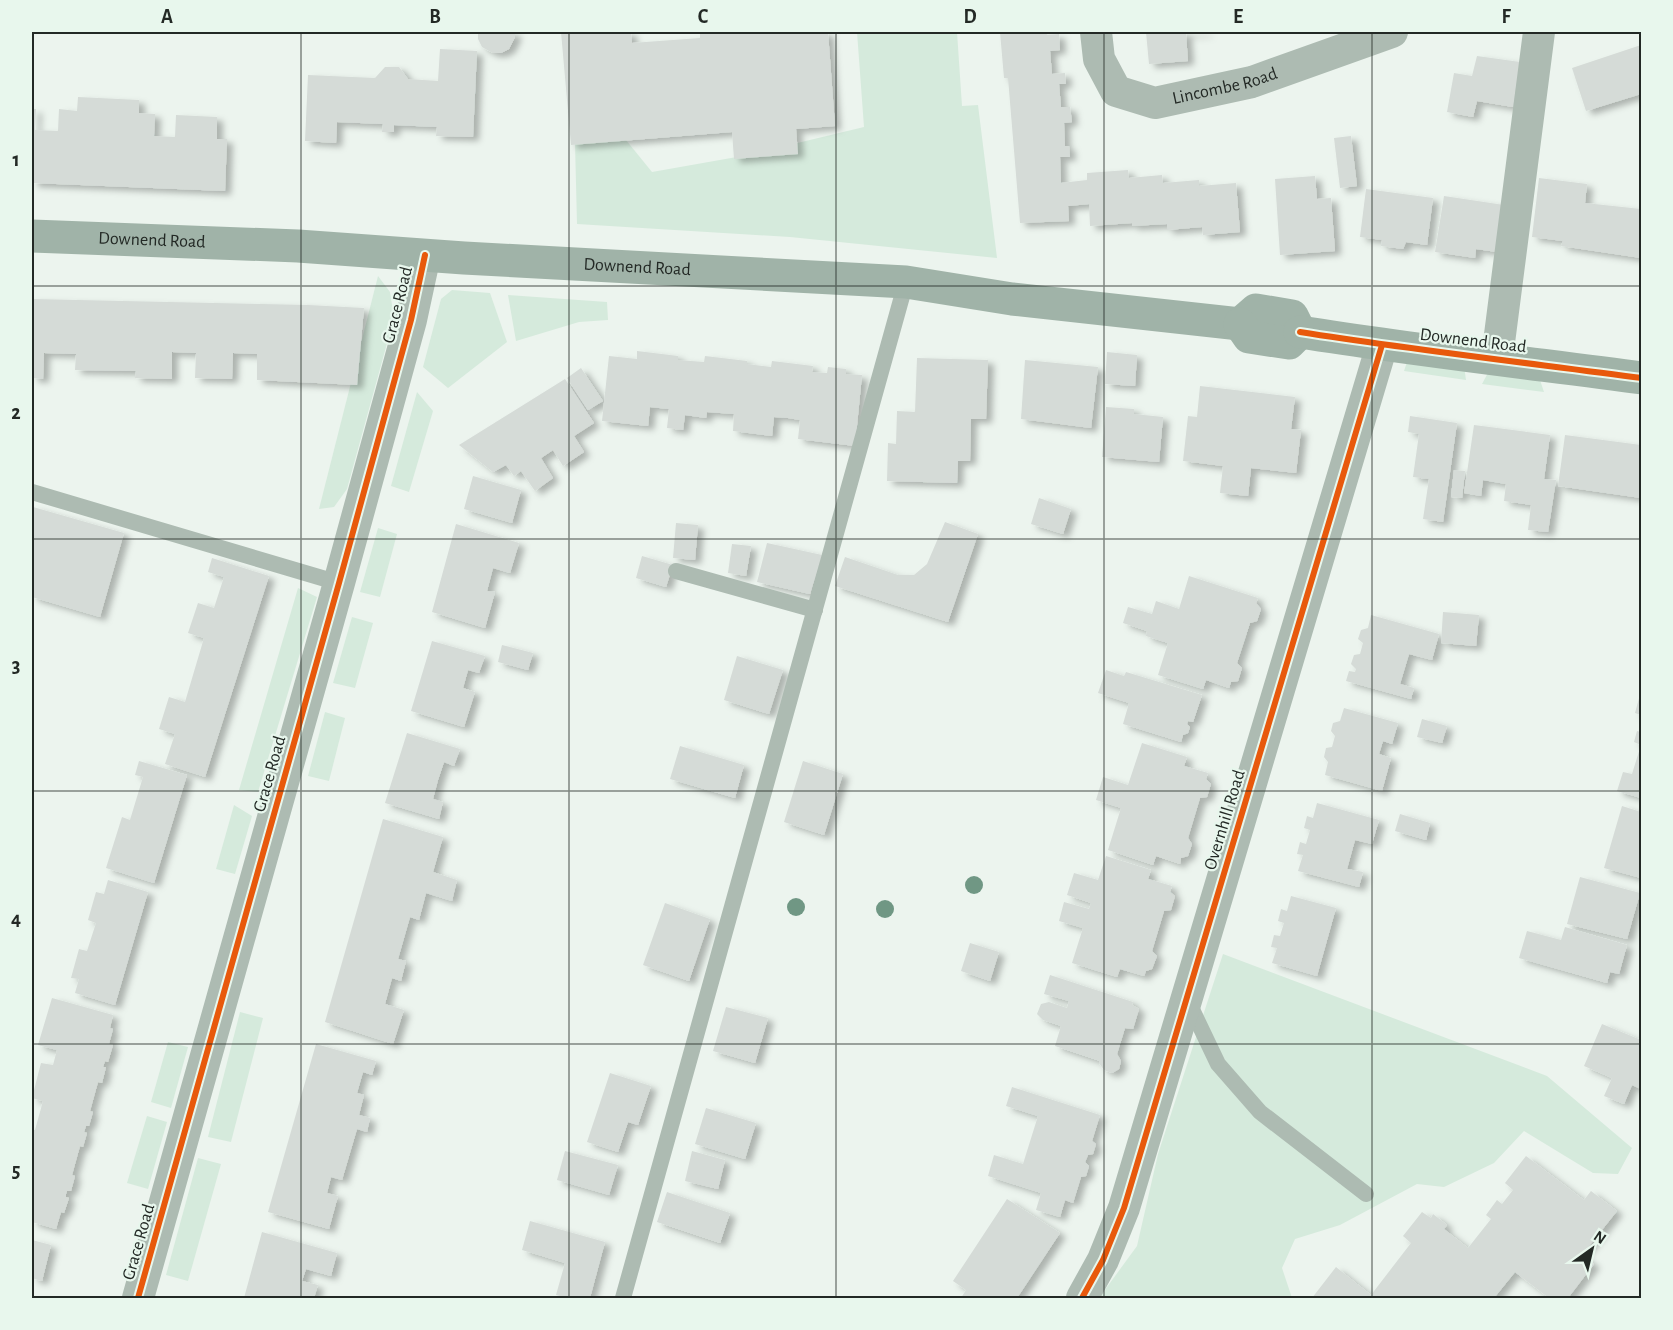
<svg xmlns="http://www.w3.org/2000/svg" width="1673" height="1330" font-family="'Alegreya Sans',sans-serif">
<style>
.green{fill:#d5eadc}
.building{fill:#d5dbd7;filter:url(#shadow)}
.lines{fill:none;stroke-linecap:round;stroke-linejoin:round}
.lane{stroke:#adbbb2;stroke-width:16}
.street{stroke:#adbbb2;stroke-width:32}
.primary{stroke:#a0b3a8;stroke-width:33}
.cycleway-casing{stroke:#e8f7ed;stroke-width:10}
.cycleway{stroke:#e8590c;stroke-width:6}
.tree{fill:#709784}
.grid{fill:none;stroke:#232925;stroke-width:1.5;stroke-opacity:0.55}
.labels{text-anchor:middle;dominant-baseline:central;stroke-width:4.5;stroke-linejoin:round;paint-order:stroke}
.street-label{font-size:18px;fill:#232925;stroke:#e8f7ed}
.neatline{fill:none;stroke:#232925;stroke-width:2}
.grid-label{font-size:20px;text-anchor:middle;font-weight:bold;fill:#232925}
</style>
<defs>
<filter id="shadow"><feDropShadow dx="6" dy="4" stdDeviation="3" flood-color="#0004"/></filter>
</defs>
<rect width="100%" height="100%" fill="#ecf4ee"/>
<g class="green">
<path d="M857,32h100l5,74 16,-1 19,153 -207,-21 -213,-13 -2,-81 51,-3 26,32 96,-17 116,-28z"/>
<path d="M378,276l12,16 4,26 -47,171 -13,18 -15,2z"/>
<path d="M452,290l38,3 17,49 -59,46 -25,-21 18,-68z"/>
<path d="M508,295l99,7 1,18 -29,2 -63,19z"/>
<path d="M1408,359l56,7 2,14 -62,-9z"/>
<path d="M1489,371l50,6 5,15 -62,-8z"/>
<path d="M417,392l16,19 -24,81 -18,-6z"/>
<path d="M378,528l19,6 -17,63 -20,-5z"/>
<path d="M298,588l19,9 -59,195 -19,-2z"/>
<path d="M352,617l21,6 -18,65 -22,-5z"/>
<path d="M325,712l20,6 -16,63 -21,-5z"/>
<path d="M234,805l18,11 -17,58 -19,-5z"/>
<path d="M1223,954l324,122 85,72 -14,26 -25,-1 -69,-42 -30,32 -50,24 -27,-3 -77,41 -45,14 -13,29 10,30h-193l38,-52 21,-92z"/>
<path d="M240,1012l23,6 -32,124 -23,-5z"/>
<path d="M168,1042l20,5 -17,61 -20,-6z"/>
<path d="M147,1116l20,6 -19,67 -21,-6z"/>
<path d="M198,1158l23,6 -33,117 -22,-6z"/>
</g>
<g class="building">
<path d="M478,32h37v5l-6,12 -8,4h-8l-11,-6 -4,-8z"/>
<path d="M561,32h70l1,11 68,-5v-6h128l7,94 -39,3 2,25 -64,5 -2,-27 -161,13z"/>
<path d="M1000,32h46l1,3 12,-1 1,16 -10,1 2,23 13,-1 1,11h-7l2,23h9l2,15 -8,1 1,23h4l1,11h-10l1,26 26,-3v-7l41,-3 1,8 33,-3 1,8 36,-3v6l37,-3 4,49 -37,3 -1,-8 -35,3v-6l-35,2v-3l-42,3 -1,-22 -21,2 1,15 -49,2 -12,-145h-4z"/>
<path d="M1146,32h61v1l-21,1 2,27 -39,3z"/>
<path d="M1641,45v49l-55,17 -14,-43z"/>
<path d="M440,49l37,2 -4,86 -37,-1 1,-9 -43,-2v7h-12l1,-8 -46,-2 -1,21 -31,-2 3,-66 67,3 10,-11h14l9,12 30,2z"/>
<path d="M1477,56l43,6 -7,45 -36,-6 -4,16 -26,-5 7,-39 18,3z"/>
<path d="M78,97l61,3v13l16,1 -1,22 21,1 1,-22 41,2v22h10l-2,52 -193,-8v-74h4l-1,21 23,1 1,-22 18,2z"/>
<path d="M1351,136l6,50 -17,2 -6,-50z"/>
<path d="M1315,176l2,23 14,-1 4,53 -55,4 -5,-76z"/>
<path d="M1539,178l48,6 -2,19 56,6v49l-80,-12 2,-5 -31,-4z"/>
<path d="M1366,189l67,9 -6,47 -21,-3 -3,7 -22,-3 1,-6 -22,-3z"/>
<path d="M1444,196l60,9 -7,47 -21,-3 -1,9 -40,-6z"/>
<path d="M32,299l276,6 56,3 -7,77 -100,-5v-26l-24,-1 -1,26 -37,-1 1,-25 -24,-1v27l-37,-1 1,-7 -61,-1 1,-16 -32,-1 -1,26 -11,-1z"/>
<path d="M637,351l41,5v4l26,2 1,-6 42,5v3l24,3 1,-6 41,5 -1,6 15,1 1,-6 18,2v5l16,1 -7,71 -57,-7 2,-19 -12,-2 -14,-1 -2,19 -39,-5 1,-17 -27,-2 -1,6 -21,-3 -2,15 -16,-2 2,-19 -19,-2 -2,19 -46,-5 7,-65 28,3z"/>
<path d="M1107,352l30,3 -2,31 -30,-2z"/>
<path d="M917,358l71,2 -2,59h-15l-1,42h-12l-1,22 -70,-2 1,-38 8,1 1,-33 18,1z"/>
<path d="M1025,360l73,7 -7,61 -70,-9z"/>
<path d="M581,368l22,33 -15,9 -21,-32z"/>
<path d="M565,379l29,44 -20,13 10,16 -21,14 -10,-16 -12,8 12,20 -18,13 -14,-20 -7,5 -8,-11 -13,7 -34,-27z"/>
<path d="M1200,386l95,11 -4,32 10,1 -5,43 -45,-5 -3,28 -28,-3 3,-27 -40,-5 5,-45 9,1z"/>
<path d="M1106,407l28,2v5l29,3 -4,45 -57,-5z"/>
<path d="M1410,416l47,7 -14,99 -20,-3 6,-40 -16,-2 6,-43 -11,-2z"/>
<path d="M1474,425l76,10 -6,44 12,1 -8,52 -20,-2 3,-25 -27,-4 2,-17 -23,-4 -2,16 -17,-3z"/>
<path d="M1565,435l76,10v53l-83,-12z"/>
<path d="M1454,470l11,1 -3,27 -11,-1z"/>
<path d="M473,476l48,14 -9,33 -48,-14z"/>
<path d="M1039,498l32,11 -8,25 -32,-10z"/>
<path d="M33,507l91,26 -24,84 -68,-20z"/>
<path d="M945,522l33,12 -30,88 -113,-36 10,-29 53,18h16l13,-11z"/>
<path d="M676,523l22,2 -3,35 -22,-2z"/>
<path d="M456,524l63,19 -9,30 -17,-5 -6,23 8,1 -10,36 -53,-16z"/>
<path d="M767,543l55,12 -12,39 -53,-12z"/>
<path d="M732,544l19,2 -5,30 -18,-3z"/>
<path d="M642,556l31,9 -7,22 -30,-9z"/>
<path d="M212,558l57,18 -64,201 -40,-13 10,-30 -16,-5 10,-32 16,5 19,-64 -16,-5 10,-30 16,5 10,-31 -16,-5z"/>
<path d="M1189,576l69,22 -2,5 5,6 -4,12 -7,2 -13,40 5,5 -4,13 -7,1 -2,6 -23,-8 -3,9 -45,-14 10,-32 -22,-7 1,-5 -24,-8 5,-16 24,7 4,-13 23,8z"/>
<path d="M1443,612l36,3 -3,31 -35,-3z"/>
<path d="M1371,615l68,19 -7,26 -23,-6 -9,30 14,4 -3,11 -65,-18 3,-10 6,1 1,-3 -5,-5 3,-9 6,-1 3,-11 -5,-4 3,-9 7,-2z"/>
<path d="M432,641l53,15 -6,17 -11,-3 -5,18 12,4 -11,35 -53,-16z"/>
<path d="M502,645l31,8 -5,17 -30,-8z"/>
<path d="M737,656l46,14 -14,44 -45,-14z"/>
<path d="M1106,670l18,6 2,-4 76,23 -9,27 -5,-1 -1,3 3,3 -2,6 -5,2 -2,7 -58,-18 6,-21 -31,-10z"/>
<path d="M1641,691v24l-6,-2z"/>
<path d="M1344,708l54,15 -6,21 -9,-3 -4,13 12,4 -9,33 -57,-16 3,-13 -4,-5 2,-9 6,-1 3,-11 -4,-5 2,-8 7,-2z"/>
<path d="M1422,719l25,7 -5,17 -25,-6z"/>
<path d="M1637,731l4,1v66l-24,-7 6,-19 9,2 9,-29 -7,-3z"/>
<path d="M407,733l53,16 -6,17 -10,-4 -6,18 -5,19 10,3 -4,17 -54,-16z"/>
<path d="M1142,743l45,14 -3,9 24,7 -2,6 5,5 -4,13 -7,1 -12,40 4,6 -4,12 -7,2 -1,6 -24,-8 -3,9 -45,-15 13,-42 -25,-8 7,-23 25,8z"/>
<path d="M680,746l64,19 -9,33 -65,-19z"/>
<path d="M139,761l48,14 -33,108 -48,-15 16,-51 8,3 13,-43 -8,-2z"/>
<path d="M803,761l40,13 -19,61 -40,-13z"/>
<path d="M1317,803l62,17 -7,24 -17,-4 -8,29 16,3 -4,15 -61,-16 5,-16 -6,-1 3,-12 6,2 4,-14 -6,-2 3,-12 6,2z"/>
<path d="M1622,806l19,6v66l-37,-10z"/>
<path d="M1400,814l30,9 -4,17 -31,-9z"/>
<path d="M383,819l60,18 -10,35 24,8 -5,21 -26,-8 -7,27 -9,-3 -12,42 8,2 -5,20 -9,-3 -7,26 19,6 -11,34 -68,-22z"/>
<path d="M1106,856l45,14 -3,9 24,7 -2,6 5,4 -4,14 -7,1 -12,40 5,5 -5,13 -6,2 -2,5 -24,-7 -3,8 -45,-14 11,-35 -24,-7 5,-19 25,7 2,-6 -24,-8 7,-22 24,7z"/>
<path d="M1580,877l60,16 -13,46 -60,-15z"/>
<path d="M108,880l40,12 -33,113 -40,-12 4,-14 -8,-1 8,-29 8,2 9,-28 -8,-3 8,-28 8,2z"/>
<path d="M1291,896l45,12 -19,68 -45,-13 5,-15 -6,-1 3,-12 6,1 4,-13 -6,-2 3,-12 6,2z"/>
<path d="M665,903l45,16 -21,62 -46,-16z"/>
<path d="M1565,927l62,18 -8,29 -9,-2 -3,11 -88,-25 8,-27 34,9z"/>
<path d="M970,943l29,9 -9,29 -29,-10z"/>
<path d="M1050,975l83,27 -1,3 7,4 -6,20 -8,-1 -8,26 4,7 -2,8 -7,4 -8,-3 -5,-7 1,-2 -45,-15 6,-20 -18,-6 -6,-6 4,-10 8,-2 18,6 2,-7 -25,-7z"/>
<path d="M52,998l61,17 -3,13 3,1 -4,15 4,1 -5,17 -3,-1 -2,6h3l-4,16 -4,-1 -8,29 3,1 -4,14h-3l-2,6 3,1 -4,14 -3,-1 -8,29 3,1 -4,15h-4l-1,3v3l3,1 -5,15 -3,-1 -5,17 -24,-7v-93l3,1 8,-29 -11,-3 9,-35 12,2 4,-15 -19,-5z"/>
<path d="M726,1007l42,11 -13,45 -42,-12z"/>
<path d="M1602,1024l39,16v49l-9,-4 -8,19 -20,-8 8,-18 -28,-12z"/>
<path d="M316,1044l60,17 -4,14 -9,-3 -6,21 7,2 -5,20 11,3 -3,14 -10,-3 -15,51 -11,-3 -4,16 11,3 -9,33 -61,-17z"/>
<path d="M610,1073l41,13 -13,39 -10,-3 -10,30 -31,-10z"/>
<path d="M1012,1087l88,28 -8,26 4,3 -3,10 -5,1 -3,7 4,4 -3,10 -5,1 -8,26 -8,-3 -5,17 -24,-7 5,-17 -53,-17 6,-21 29,9 15,-48 -32,-10z"/>
<path d="M706,1108l50,15 -11,36 -50,-15z"/>
<path d="M565,1151l53,14 -9,30 -52,-15z"/>
<path d="M692,1151l33,9 -7,29 -33,-8z"/>
<path d="M1526,1156l58,44 7,-9 26,20 -35,44 12,9 -26,34h-19l-34,-26 -21,26h-182l24,-31 35,28 40,-52 -8,-7 19,-24 9,6 2,-4 14,11 -3,4 24,19 23,-29 -5,-4 11,-15 5,4 11,-14 -8,-7z"/>
<path d="M667,1192l63,21 -10,30 -63,-21z"/>
<path d="M1007,1199l53,34 -43,65h-56l5,-8 -13,-9z"/>
<path d="M530,1221l75,21 -15,56h-22l-12,-3 9,-32 -43,-13z"/>
<path d="M262,1232l75,21 -6,23 -25,-7 -4,12 16,4 -4,13h-70z"/>
<path d="M32,1240l19,5 -9,36 -10,-3z"/>
</g>
<g class="lines">
<g class="lane">
<path d="M32,492l307,91"/>
<path d="M676,571l139,39"/>
<path d="M1187,999l31,65 42,48 106,82"/>
<path d="M623,1298l283,-1016"/>
</g>
<g class="street">
<path id="s1" d="M1096,32l3,27 17,32 39,12 97,-21 140,-50"/>
<path d="M1497,358l42,-326"/>
<path d="M138,1298l201,-715 72,-263 14,-65"/>
<path d="M1082,1298l21,-38 21,-52 258,-863"/>
</g>
<g class="primary">
<path id="s2" d="M32,236l266,10 166,12 442,24 106,17 228,25"/>
<path d="M1240,324l16,-14 36,6 8,16"/>
<path d="M1240,324l9,13 40,6 11,-11"/>
<path d="M1300,332c114,18 228,31 342,46"/>
</g>
<defs>
<g id="cycleway">
<path d="M1300,332c114,18 228,31 342,46"/>
<path d="M138,1298l201,-715 72,-263 14,-65"/>
<path d="M1082,1298l21,-38 21,-52 258,-863"/>
</g>
</defs>
<use href="#cycleway" class="cycleway-casing"/>
<use href="#cycleway" class="cycleway"/>
</g>
<g class="tree">
<circle cx="974" cy="885" r="9"/>
<circle cx="796" cy="907" r="9"/>
<circle cx="885" cy="909" r="9"/>
</g>
<path class="grid" d="M301,32v1266M569,32v1266M836,32v1266M1104,32v1266M1372,32v1266M32,286h1610M32,539h1610M32,791h1610M32,1044h1610"/>
<g class="labels">
<g class="street-label">
<text stroke="none"><textPath href="#s1" startOffset="176">Lincombe Road</textPath></text>
<text stroke="none"><textPath href="#s2" startOffset="120">Downend Road</textPath></text>
<text stroke="none"><textPath href="#s2" startOffset="606">Downend Road</textPath></text>
<text transform="translate(398 305) rotate(-76)">Grace Road</text>
<text transform="translate(1473 341) rotate(7)">Downend Road</text>
<text transform="translate(270 774) rotate(-74)">Grace Road</text>
<text transform="translate(1225 820) rotate(-73)">Overnhill Road</text>
<text transform="translate(139 1242) rotate(-74)">Grace Road</text>
</g>
</g>
<rect width="1673" height="1330" fill="none" stroke="#e8f7ed" stroke-width="66"/>
<g transform="translate(1592 1249) rotate(34)" stroke="#e8f7ed" stroke-width="4.5" paint-order="stroke">
<path d="M0-4.5L10 22L0 15L-10 22Z" fill="#232925"/>
<text y="-9" font-size="16" font-weight="bold" text-anchor="middle" fill="#232925">N</text>
</g>
<rect x="33" y="33" width="1607" height="1264" class="neatline"/>
<g class="grid-label">
<text x="167" y="23">A</text>
<text x="435" y="23">B</text>
<text x="703" y="23">C</text>
<text x="970" y="23">D</text>
<text x="1238" y="23">E</text>
<text x="1506" y="23">F</text>
<text x="16" y="166">1</text>
<text x="16" y="419">2</text>
<text x="16" y="672">3</text>
<text x="16" y="925">4</text>
<text x="16" y="1177">5</text>
</g>
</svg>
